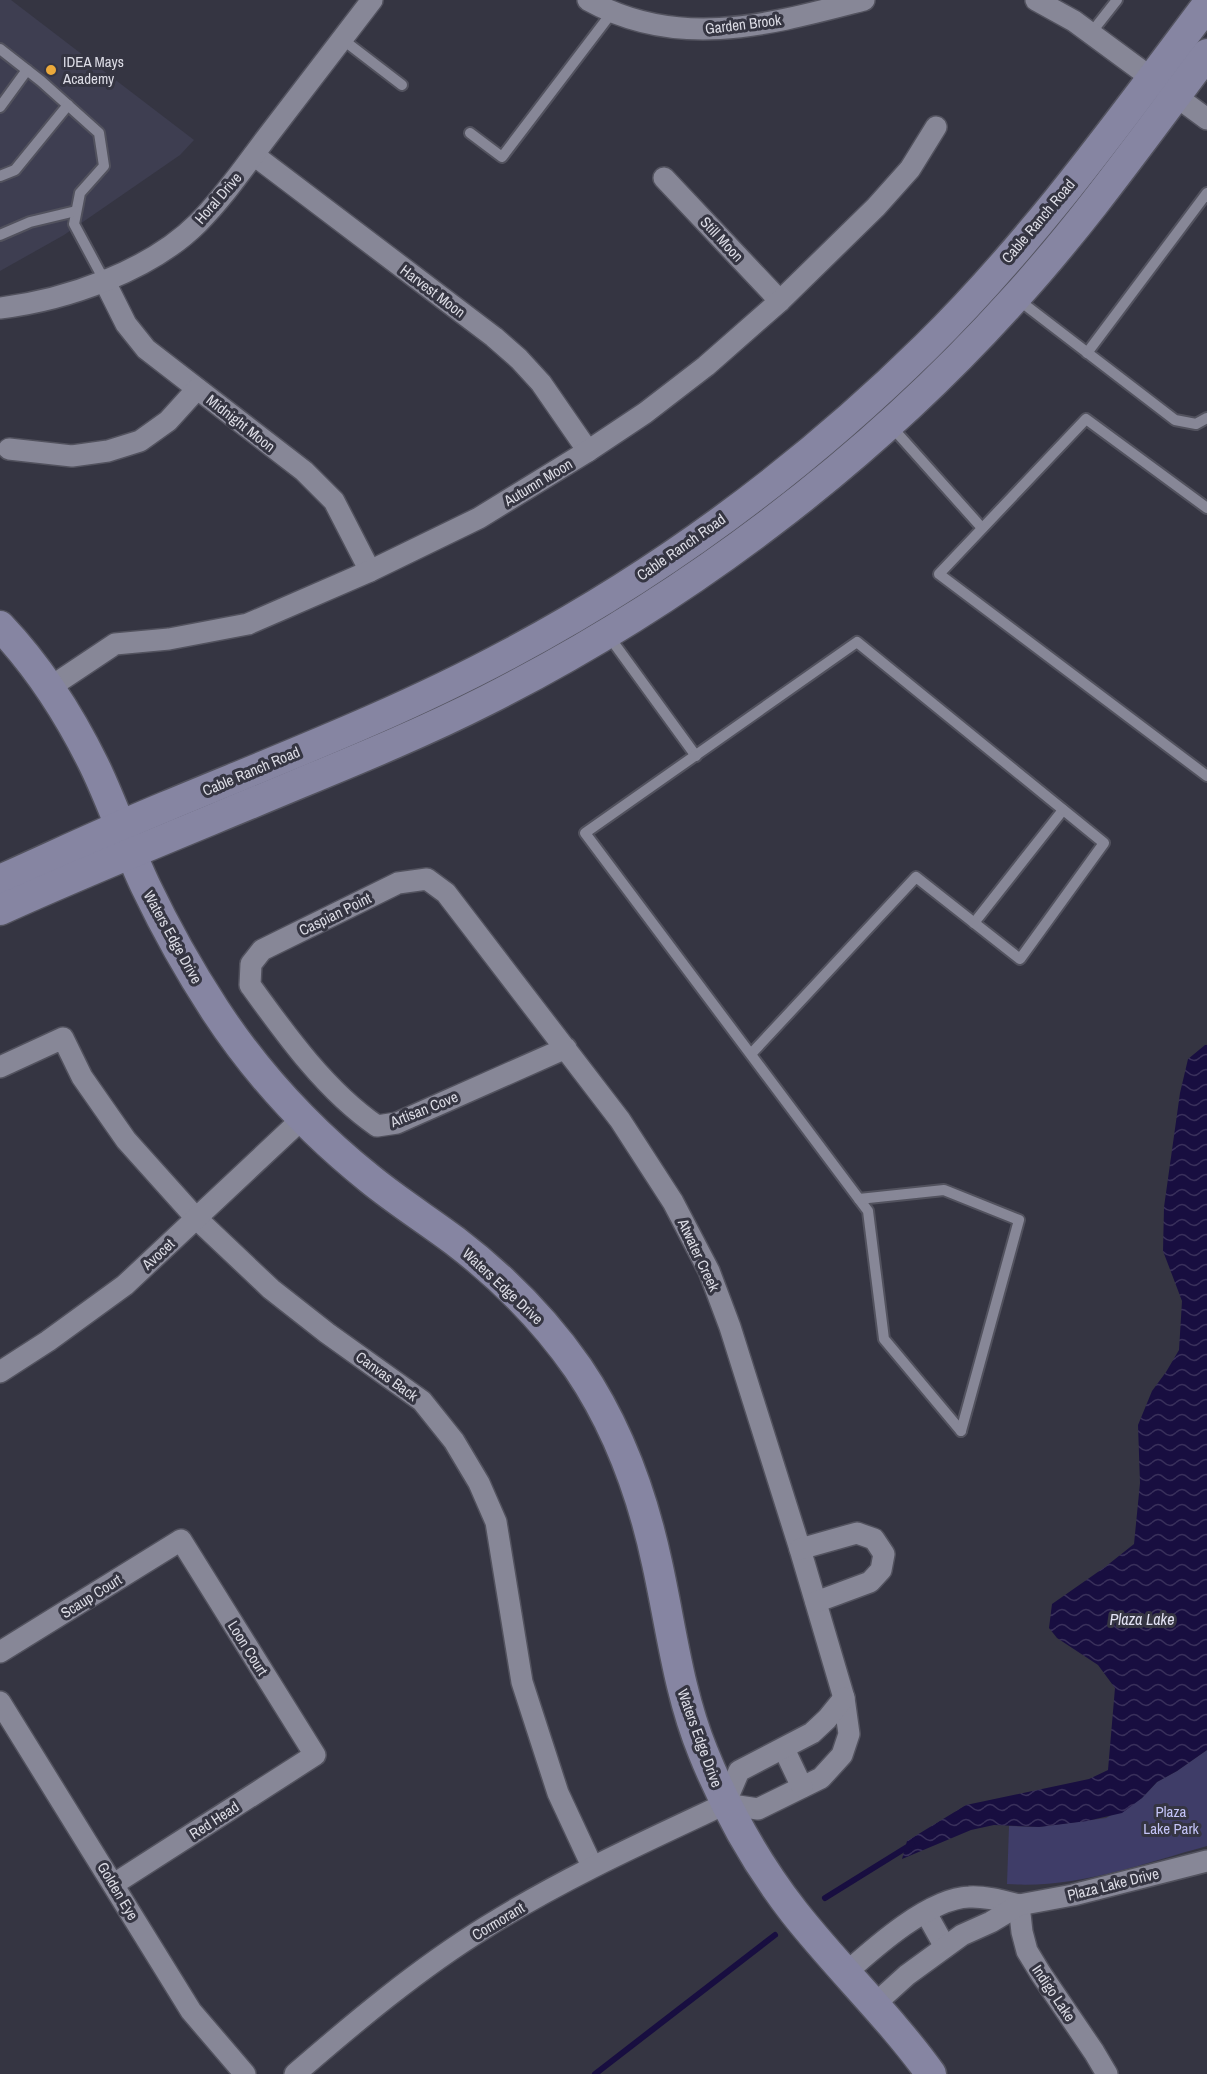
<svg xmlns="http://www.w3.org/2000/svg" width="1207" height="2074" font-family="'Archivo Narrow',sans-serif">
<style>
.built{fill:#3e3e51}
.green{fill:#3f3d68}
.water{fill:url(#water-waves)}
.lines{fill:none;stroke-linecap:round;stroke-linejoin:round}
.stream{stroke:#180e40;stroke-width:6}
.lane-casing{stroke:#52525e;stroke-width:14}
.street-casing{stroke:#52525e;stroke-width:24}
.secondary-casing{stroke:#52525e;stroke-width:33}
.lane{stroke:#878797;stroke-width:10}
.street{stroke:#878797;stroke-width:21}
.secondary{stroke:#8685a2;stroke-width:30}
.poi-dot{fill:#eca93b;stroke:#353542;stroke-width:2}
.labels{text-anchor:middle;dominant-baseline:central;stroke-width:6;stroke-linejoin:round;paint-order:stroke}
.street-label{font-size:15px;fill:#dcdce5;stroke:#353542}
.poi-label{font-size:15px;fill:#dcdce5;stroke:#353542;text-anchor:start}
.park-label{font-size:15px;fill:#c4c4f7;stroke:#353542}
.water-label{font-size:16px;font-style:italic;fill:#e1e1f3;stroke:#353542}
</style>
<defs>
<pattern id="water-waves" width="16" height="10" patternUnits="userSpaceOnUse" patternTransform="scale(1.5)"><rect width="16" height="10" fill="#180e40"/><path d="M0 5q4-4 8 0t8 0" fill="none" stroke="#39305b"/></pattern>
</defs>
<rect width="100%" height="100%" fill="#353542"/>
<path class="built" d="M0,0h11l183,140 -14,15 -116,80 -64,36z"/>
<path class="green" d="M1207,1750v96c-66,18 -131,43 -200,38l2,-58 30,1 67,-9 36,-20 15,-16 20,-11z"/>
<path class="water" d="M1205,1045h2v705l-30,21 -20,11 -15,16 -20,15 -35,8 -48,6 -45,-2 -23,5 -69,29 5,-18 59,-36 123,-26 19,-9 7,-82 -17,-23 -41,-27 -8,-10 3,-24 53,-37 29,-23 6,-61 -2,-58 14,-34 14,-19 13,-22 3,-49 -19,-50 1,-44 16,-114 8,-34z"/>
<g class="lines">
<g class="stream">
<path d="M825,1898l87,-54"/>
<path d="M595,2074l180,-139"/>
</g>
<defs>
<g id="lane">
<path d="M1091,33l26,-33"/>
<path d="M342,39l60,46"/>
<path d="M0,49l41,32 58,52 5,33 -24,27 -6,31 30,56"/>
<path d="M0,107l27,-37"/>
<path d="M470,133l32,24 111,-146"/>
<path d="M0,176l15,-6 53,-65"/>
<path d="M0,235l30,-13 46,-11"/>
<path d="M1016,298l159,122 21,4 11,-6"/>
<path d="M1087,353l120,-160"/>
<path d="M890,425l92,103"/>
<path d="M1207,508l-121,-89 -147,155 268,202"/>
<path d="M608,635l88,121"/>
<path d="M974,923l89,-113"/>
<path d="M751,1054l165,-177 104,82 84,-116 -247,-201 -272,191 274,366 9,12 16,128 77,92"/>
<path d="M859,1199l85,-9 75,30 -58,211"/>
</g>
<g id="street">
<path d="M588,0c91,51 183,24 276,0"/>
<path d="M1036,0l38,21 133,98"/>
<path d="M254,155l240,182 25,22 22,24 47,68"/>
<path d="M664,178l116,123"/>
<path d="M104,280l22,44 20,25 158,122 30,30 36,70"/>
<path d="M0,308c66,-8 150,-37 198,-85 26,-26 47,-57 69,-86 35,-45 70,-91 105,-137"/>
<path d="M9,449l63,7 36,-5 32,-10 28,-20 29,-32"/>
<path d="M49,688l66,-44 54,-5 79,-15 122,-53 109,-53 109,-67 57,-38 61,-47 74,-65 96,-94 34,-38 26,-42"/>
<path d="M566,1048l-169,75 -20,3c-51,-35 -91,-91 -127,-141l1,-21 11,-14 136,-67 29,-4 19,14 174,227 53,82 36,69 21,56 70,222 44,149 5,36 -7,21 -21,23 -63,31 -33,-5"/>
<path d="M0,1067l63,-29 19,39 44,63 70,78 75,71 56,44 95,68 32,40 25,42 17,39 26,160 36,111 34,73"/>
<path d="M0,1372l48,-31 77,-56 178,-167"/>
<path d="M800,1549l57,-16 17,6 10,15 -3,16 -11,12 -54,20"/>
<path d="M0,1652l181,-112 134,215 -201,129"/>
<path d="M0,1702l191,309 54,63"/>
<path d="M784,1749l18,38"/>
<path d="M725,1804l14,-33 73,-38 15,-14 17,-21"/>
<path d="M1019,1905l3,27 5,19 14,23 53,78 13,22"/>
<path d="M926,1913l19,34"/>
<path d="M847,1972c28,-25 83,-74 122,-75 17,-1 34,4 50,8"/>
<path d="M875,2004l32,-29 55,-40 29,-13 28,-17 54,-10 134,-34"/>
<path d="M295,2074c60,-52 123,-105 191,-147 76,-48 158,-85 239,-123"/>
</g>
<g id="secondary">
<path d="M0,626c38,40 70,90 94,139 19,39 33,82 52,122 20,42 43,83 69,123 42,64 95,121 155,169 27,22 57,41 85,62 47,36 89,78 123,127 40,59 64,125 79,195 14,63 21,128 46,189 23,57 53,111 91,160 44,56 96,105 137,162"/>
<path d="M0,880c56,-25 111,-51 167,-74 115,-48 232,-93 342,-152 152,-81 294,-186 417,-307 105,-103 193,-225 281,-342"/>
<path d="M0,910c99,-45 200,-85 300,-127 63,-26 126,-52 187,-83 197,-100 380,-237 528,-402 70,-77 130,-162 192,-244"/>
</g>
</defs>
<use href="#lane" class="lane-casing"/>
<use href="#street" class="street-casing"/>
<use href="#secondary" class="secondary-casing"/>
<use href="#lane" class="lane"/>
<use href="#street" class="street"/>
<use href="#secondary" class="secondary"/>
</g>
<circle class="poi-dot" cx="51" cy="70" r="6"/>
<g class="labels">
<g class="street-label">
<text transform="translate(743 24) rotate(-7)">Garden Brook</text>
<text transform="translate(218 198) rotate(-49)">Horal Drive</text>
<text transform="translate(1038 221) rotate(-50)">Cable Ranch Road</text>
<text transform="translate(722 239) rotate(47)">Still Moon</text>
<text transform="translate(433 291) rotate(37)">Harvest Moon</text>
<text transform="translate(241 423) rotate(38)">Midnight Moon</text>
<text transform="translate(538 482) rotate(-31)">Autumn Moon</text>
<text transform="translate(681 547) rotate(-35)">Cable Ranch Road</text>
<text transform="translate(251 771) rotate(-23)">Cable Ranch Road</text>
<text transform="translate(335 914) rotate(-26)">Caspian Point</text>
<text transform="translate(173 937) rotate(61)">Waters Edge Drive</text>
<text transform="translate(424 1109) rotate(-22)">Artisan Cove</text>
<text transform="translate(158 1254) rotate(-43)">Avocet</text>
<text transform="translate(699 1255) rotate(65)">Atwater Creek</text>
<text transform="translate(503 1286) rotate(43)">Waters Edge Drive</text>
<text transform="translate(387 1376) rotate(36)">Canvas Back</text>
<text transform="translate(91 1596) rotate(-32)">Scaup Court</text>
<text transform="translate(248 1648) rotate(58)">Loon Court</text>
<text transform="translate(700 1738) rotate(70)">Waters Edge Drive</text>
<text transform="translate(214 1820) rotate(-33)">Red Head</text>
<text transform="translate(1113 1884) rotate(-14)">Plaza Lake Drive</text>
<text transform="translate(118 1891) rotate(59)">Golden Eye</text>
<text transform="translate(498 1921) rotate(-31)">Cormorant</text>
<text transform="translate(1054 1993) rotate(56)">Indigo Lake</text>
</g>
<g class="poi-label">
<text x="63" y="61">IDEA Mays<tspan x="63" dy="17">Academy</tspan></text>
</g>
<g class="park-label">
<text x="1171" y="1811">Plaza<tspan x="1171" dy="17">Lake Park</tspan></text>
</g>
<g class="water-label">
<text x="1142" y="1619">Plaza Lake</text>
</g>
</g>
</svg>
